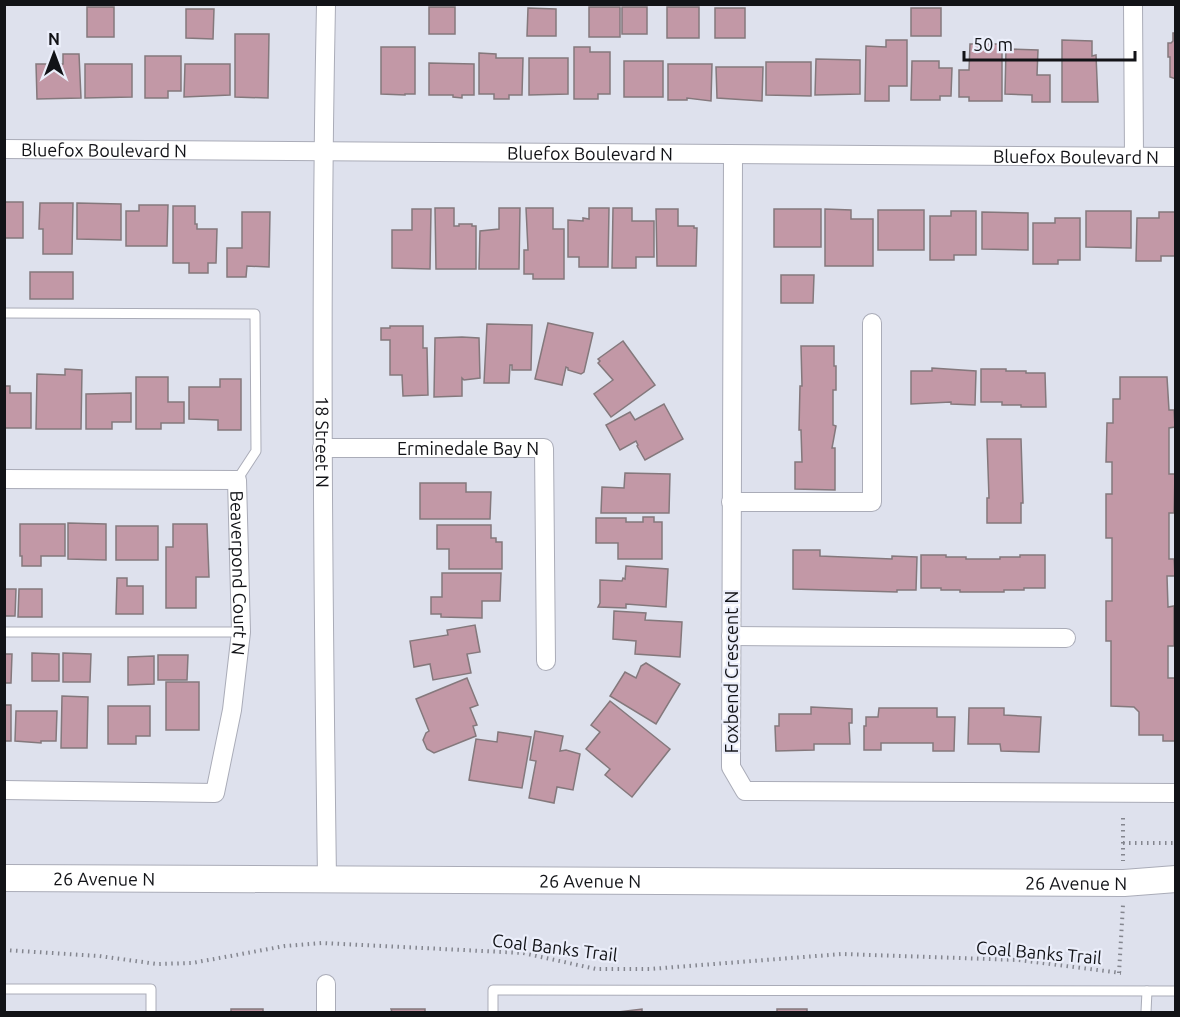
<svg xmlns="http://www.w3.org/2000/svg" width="1180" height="1017" font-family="Ubuntu,sans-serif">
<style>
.building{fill:#c298a6;stroke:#84787c;stroke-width:1.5}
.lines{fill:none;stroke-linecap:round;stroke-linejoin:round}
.service-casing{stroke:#aaacb8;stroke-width:11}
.minor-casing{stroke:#aaacb8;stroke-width:20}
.secondary-casing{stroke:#aaacb8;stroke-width:28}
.path{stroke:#84868f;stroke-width:4;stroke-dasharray:1.5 4.5;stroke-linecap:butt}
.service{stroke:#fff;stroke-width:9}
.minor{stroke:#fff;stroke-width:18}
.secondary{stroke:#fff;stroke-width:26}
.labels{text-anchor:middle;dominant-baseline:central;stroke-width:4.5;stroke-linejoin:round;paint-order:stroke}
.street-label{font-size:18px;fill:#121317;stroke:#ebeefa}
</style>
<rect width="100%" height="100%" fill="#dee1ed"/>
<g class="building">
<rect x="87" y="7" width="27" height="30"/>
<rect x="429" y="7" width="26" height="27"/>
<rect x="589" y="7" width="31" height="30"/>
<rect x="622" y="7" width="25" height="27"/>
<rect x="667" y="7" width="32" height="31"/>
<path d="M528,8l28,1v27h-29z"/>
<rect x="715" y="8" width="30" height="30"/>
<rect x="911" y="8" width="30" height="28"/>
<path d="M186,9h28l-1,30 -27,-1z"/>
<path d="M1173,33h3v46l-6,-2v-20h-2v-14h3l2,-2z"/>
<path d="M235,34h34l-1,64 -33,-1z"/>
<path d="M886,40h21v46h-18v15h-24l1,-55 20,1z"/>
<path d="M1062,40l30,1v15l4,-1 2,47h-36z"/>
<path d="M970,44h32v57h-33v-4h-10v-27h10z"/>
<path d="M381,47h34v47h-10v1l-24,-1z"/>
<path d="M574,47h16v5h20v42h-12v5h-24z"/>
<path d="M1006,49l32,1 -1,25h13v27h-18v-7l-27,-1z"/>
<path d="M479,53l17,1v4h27l-1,37h-13v4h-15v-5h-15z"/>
<path d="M63,54h16l2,44 -44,1 -1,-35h27z"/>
<path d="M145,56h36v35h-13v7h-23z"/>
<path d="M529,58h39v36l-39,1z"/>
<path d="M816,59l44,1v34l-45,1z"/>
<rect x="624" y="61" width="39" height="36"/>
<path d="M912,61h27v7h13l-1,28h-11v4h-29z"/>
<path d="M766,62h45v34l-45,-1z"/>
<path d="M429,63l45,1v31h-12v3l-9,-1v-2h-24z"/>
<path d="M85,64h47v33l-47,1z"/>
<path d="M185,64h45v31l-46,2z"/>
<path d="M668,64h44l-1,37 -24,-3v2h-19z"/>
<path d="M716,67h47l-1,34 -45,-3z"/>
<rect x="4" y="202" width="19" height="36"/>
<path d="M40,203h33l-1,51h-29v-25h-4z"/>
<path d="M77,203l44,1v36l-44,-1z"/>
<path d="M139,205h29l-1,41h-41v-35h13z"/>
<path d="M173,206h22v18h2v5h20l-1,34h-8v10h-19v-10h-16z"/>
<path d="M435,208h19v18h5v-2h13v2h4v43h-40z"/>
<path d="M499,208h21l-1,61h-40l1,-38 19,-2z"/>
<path d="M526,208h27v21h11v50h-31v-5h-9v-24h4z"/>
<path d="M589,208h20l-1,59h-29v-10h-11v-37l15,1v-3l6,1z"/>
<path d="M613,208h19v13h22v36h-18v11h-24z"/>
<path d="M412,209h19l-1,60 -38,-1v-38h20z"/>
<path d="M656,209h22v17h16v2h3l-1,38h-39z"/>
<rect x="774" y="209" width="47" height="38"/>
<path d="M825,209l26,1v9h22v47h-48z"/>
<rect x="878" y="210" width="46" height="40"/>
<path d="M951,211h25v44h-22v5h-24v-44h21z"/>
<path d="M1086,211h45v37l-45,-1z"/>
<path d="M242,212h28l-1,55 -22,-1 -1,11h-19v-29h15z"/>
<path d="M982,212l46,1v37l-46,-1z"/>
<path d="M1159,212h17v44h-15v5h-25l1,-43h22z"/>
<path d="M1055,218h25v42h-22v4h-25v-41h22z"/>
<rect x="30" y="272" width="43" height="27"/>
<path d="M781,275h33l-1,28h-32z"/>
<path d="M548,323l45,10 -9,39 -3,2 -13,-4v-2l-2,-1 -4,18 -27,-6z"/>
<path d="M487,324l45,1 -1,45h-19v-5h-2l-1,18h-25z"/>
<path d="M390,326h33v22h4l1,47 -25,1 -1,-21h-12v-35h-9v-12h9z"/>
<path d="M462,337l17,1 1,40 -16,2 -2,-2v18l-28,1 1,-59z"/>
<path d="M623,341l32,44 -44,32 -17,-23 19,-14 -15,-17 2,-2 -2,-2z"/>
<path d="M801,346h33v20h2v24h-3v35l3,1 -4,22h3v42l-40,-1v-27h7l-1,-32h-2l1,-44h2z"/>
<path d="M932,368l44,3 -1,34 -24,-1v-2l-40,2v-33h21z"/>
<path d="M65,369l17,1 -1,59h-45l1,-55 28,1z"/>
<path d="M981,369h25v2h20v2h19l1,34h-25v-2h-19v-3h-21z"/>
<path d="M136,377h32v25h16v21h-23v6h-25z"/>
<path d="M1120,377h47l2,33h5l1,17 -6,1v46h6l-1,39h-5v46h5l1,17h-8l1,31 6,-1v40h-6v32h8v63h-13v-6h-24v-23l-5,-5 -23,-1v-65h-5v-40h6v-63h-6v-44h6v-32h-6l1,-39h6v-24h7z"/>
<path d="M220,379h21v51h-23v-10l-29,-1v-32h31z"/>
<path d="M4,386h6v7h21v35h-27z"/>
<path d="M131,393v29h-19v7h-26v-35z"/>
<path d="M664,404l19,35 -38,21 -8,-14 1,-1 -2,-4 -16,9 -14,-25 24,-13 5,8z"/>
<path d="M987,439h34l2,64h-2v20h-34v-25h2z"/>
<path d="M625,473l45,1 -1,39h-68l1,-26 22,1z"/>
<path d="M420,483h46v9h25l-1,27h-70z"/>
<path d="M643,517h11v5h8v37h-44v-16h-22v-25h30v4h17z"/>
<path d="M68,523l38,1v36l-38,-1z"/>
<path d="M20,524h45v32h-24v10h-19v-10h-2z"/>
<path d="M173,524h34l2,53h-13v31h-30v-61h7z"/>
<path d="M437,525h54v13h5v4h6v27h-53v-20h-12z"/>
<rect x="116" y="526" width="42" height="34"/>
<path d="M793,550h27v6l72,3v-3l25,1 -1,33h-19v2l-104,-3z"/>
<path d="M921,555h25v2h20v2h34v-2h20v-2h25v33h-21v2h-20v2h-44v-2h-19v-2h-20z"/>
<path d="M626,566l42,3 -2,38 -40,-3v4l-28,-1 2,-4v-23l22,1 1,-3 2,1z"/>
<path d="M442,573h59l-1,28h-18v17l-41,-1v-3h-10v-17h11z"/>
<path d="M117,578h10v8h16v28h-27z"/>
<path d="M4,589h12l-1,27h-11z"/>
<path d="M19,589h23v28h-24z"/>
<path d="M614,611l32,2 -1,7 37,2 -2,35 -45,-3 1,-13 -23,-2z"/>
<path d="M475,625l5,27 -13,2 4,19 -38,7 -3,-16 -16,3 -4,-26 38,-6 -1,-5z"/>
<path d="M32,653l27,1v27h-27z"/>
<path d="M63,653l28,1 -1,28h-27z"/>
<path d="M4,654h8l-1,29h-7z"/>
<path d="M158,655h30l-1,25h-29z"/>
<path d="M154,656v28l-26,1v-28z"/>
<path d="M646,663l34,21 -24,40 -46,-28 15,-24 11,6 5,-12z"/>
<path d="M467,678l11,27 -8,3 7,17 -4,1 3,10 -42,17 -7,-4 -4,-9 3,-7 3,-2 -13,-32z"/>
<rect x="166" y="682" width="33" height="48"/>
<path d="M62,696l26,1 -1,51h-26z"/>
<path d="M610,701l60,48 -38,48 -27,-22 5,-6 -24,-20 14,-17 -9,-7z"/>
<rect x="4" y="705" width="7" height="36"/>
<path d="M108,706h42v30h-14v8h-28z"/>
<path d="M811,707l41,2v14h-3l1,21h-36v6l-38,1 -1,-25h4v-12h32z"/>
<path d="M879,708h58v9h18l-1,34h-21v-8h-52v7h-17v-24h2v-9h12z"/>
<path d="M969,708h35v7l37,2 -2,35 -38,-1 -1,-7h-32z"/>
<path d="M16,711h41l-1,30h-15v2l-26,-2z"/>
<path d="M535,731l28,5 -3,15 6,-1 14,4 -7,36 -16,-3 -3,16 -25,-5 7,-37 -6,-1z"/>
<path d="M498,732l33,5 -9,51 -53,-8 7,-41 21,3z"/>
<rect x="231" y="1009" width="32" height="3"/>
<path d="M391,1009h34v3h-33z"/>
<path d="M642,1009v3h-24z"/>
<rect x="777" y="1009" width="30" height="3"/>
</g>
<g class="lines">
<defs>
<g id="service">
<path d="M4,313l251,1 1,137 -19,29"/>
<path d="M4,632h237"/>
<path d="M4,989h147v23"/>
<path d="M493,1012v-22l683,1"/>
<path d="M1146,1012l1,-21"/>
</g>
<g id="minor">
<path id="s1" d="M326,4c-6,292 -3,583 1,874"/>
<path d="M1133,4l1,153"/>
<path id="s2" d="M4,149l1172,8"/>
<path d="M733,155l-2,612 14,24 431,2"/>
<path id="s3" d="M322,448h222l2,213"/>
<path id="s4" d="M4,479l233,1 4,152 -9,78 -17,83 -211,-3"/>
<path d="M731,502h141v-179"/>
<path d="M731,636l335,2"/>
<path d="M326,1012v-28"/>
</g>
<g id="secondary">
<path id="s5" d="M4,878l1120,5 52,-4"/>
</g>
</defs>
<use href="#service" class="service-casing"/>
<use href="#minor" class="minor-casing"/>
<use href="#secondary" class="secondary-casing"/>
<g class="path">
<path d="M1123,818v43"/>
<path d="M1123,843h53"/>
<path d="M4,950l95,6 58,8 35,-1 93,-17 37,-3 201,10 73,16h54l192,-15 176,6 103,13"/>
<path d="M1119,973l4,-68"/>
</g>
<use href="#service" class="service"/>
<use href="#minor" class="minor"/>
<use href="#secondary" class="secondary"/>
</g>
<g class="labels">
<g class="street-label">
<text stroke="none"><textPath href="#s2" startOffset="100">Bluefox Boulevard N</textPath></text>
<text stroke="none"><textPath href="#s2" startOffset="586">Bluefox Boulevard N</textPath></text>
<text stroke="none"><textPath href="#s2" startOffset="1072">Bluefox Boulevard N</textPath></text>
<text stroke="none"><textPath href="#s1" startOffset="438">18 Street N</textPath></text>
<text stroke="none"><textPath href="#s3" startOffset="146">Erminedale Bay N</textPath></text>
<text stroke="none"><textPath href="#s4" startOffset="326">Beaverpond Court N</textPath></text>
<text transform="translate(731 672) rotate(-90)">Foxbend Crescent N</text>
<text stroke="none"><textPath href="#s5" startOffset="100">26 Avenue N</textPath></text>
<text stroke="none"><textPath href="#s5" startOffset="586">26 Avenue N</textPath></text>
<text stroke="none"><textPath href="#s5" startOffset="1072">26 Avenue N</textPath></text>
<text transform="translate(555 947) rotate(7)">Coal Banks Trail</text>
<text transform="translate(1039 952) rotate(5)">Coal Banks Trail</text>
</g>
</g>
<rect width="1180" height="1017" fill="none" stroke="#121317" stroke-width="12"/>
<g transform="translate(54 54)" stroke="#ebeefa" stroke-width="4.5" paint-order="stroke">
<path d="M0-4.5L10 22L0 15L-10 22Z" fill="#121317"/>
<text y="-9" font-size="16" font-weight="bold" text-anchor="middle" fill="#121317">N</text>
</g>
<path d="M964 51v9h171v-9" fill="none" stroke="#121317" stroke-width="3"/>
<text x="973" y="51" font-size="18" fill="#121317" stroke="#ebeefa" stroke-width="4.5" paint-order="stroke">50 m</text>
</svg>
